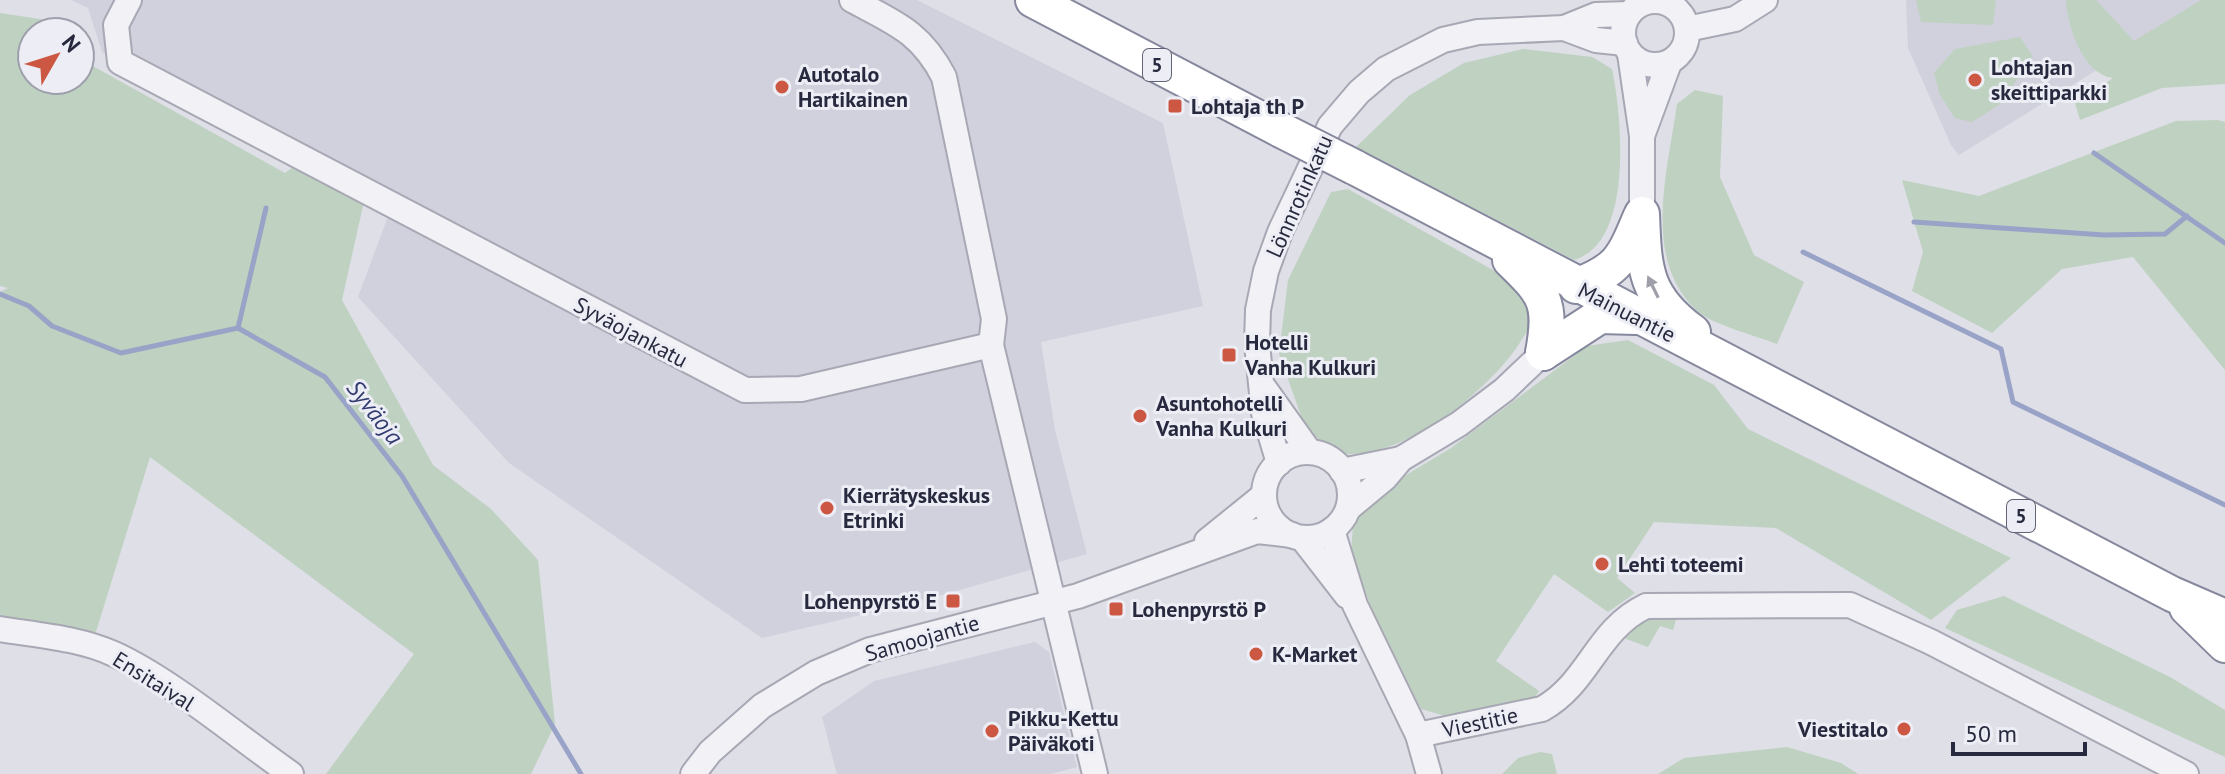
<svg xmlns="http://www.w3.org/2000/svg" width="2225" height="774" font-family="'PT Sans',sans-serif">
<style>
.built{fill:#d0d1dc}
.green{fill:#bfd1c0}
.lines{fill:none;stroke-linecap:round;stroke-linejoin:round}
.stream{stroke:#99a2c7;stroke-width:5}
.minor-casing{stroke:#a7a8b4;stroke-width:28}
.highway-casing{stroke:#86889e;stroke-width:38}
.minor{stroke:#f1f1f6;stroke-width:24}
.highway{stroke:#fff;stroke-width:34}
.highway-bridge-casing{stroke:#86889e;stroke-width:38;stroke-linecap:butt}
.highway-bridge{stroke:#fff;stroke-width:34}
.oneway{fill:#9e9fa8}
.poi-dot{fill:#cc5743;stroke:#edeef5;stroke-width:3}
.labels{text-anchor:middle;dominant-baseline:central;stroke-width:6;stroke-linejoin:round;paint-order:stroke}
.shield{fill:#edeef5;stroke:#626475;stroke-width:2}
.shield-label{font-size:20px;font-weight:bold;fill:#27293e}
.poi-label{font-size:22px;font-weight:bold;fill:#27293e;stroke:#edeef5;text-anchor:start}
.street-label{font-size:22px;fill:#27293e;stroke:#edeef5}
.water-label{font-size:24px;font-style:italic;fill:#323c71;stroke:#edeef5}
</style>
<rect width="100%" height="100%" fill="#dedfe7"/>
<g class="built">
<path d="M71,0h846l246,123 40,183 -162,36 14,88 32,124 -166,47 -159,37 -253,-175 -151,-166 32,-86 -288,-159 -14,-44z"/>
<path d="M1906,0h304l-251,155 -8,-10 -43,-97z"/>
<path d="M1035,642l14,10 28,115 -26,7h-214l-15,-57 52,-36z"/>
</g>
<g class="green">
<path d="M1916,0h80l-3,25 -72,-3z"/>
<path d="M2066,0h30l38,41 67,-41h24v84l-63,4 -82,32 -5,-17 38,-25c-30,-3 -46,-53 -47,-78z"/>
<path d="M0,13l73,11 2,8h-43v48h48v-27l2,7 203,113 15,-11 65,35 -23,103 91,165 58,44 47,51 17,164 -24,50h-205l88,-120 -264,-197 -55,178 -95,-20v-323l8,-4 -8,-2z"/>
<path d="M2020,37l13,20 -33,47 -28,18 -17,-4 -15,-23 -6,-22 21,-24z"/>
<path d="M1523,49l69,8 20,12c10,49 22,173 -38,191l-218,-113 54,-52 54,-32z"/>
<path d="M1695,90l28,6 -3,81 34,78 50,27 -27,62c-20,-8 -66,-20 -80,-33 -56,-52 -29,-141 -20,-207z"/>
<path d="M2218,120l7,2v248l-92,-113 -71,12 -70,64 -80,-42 11,-39 -21,-72 77,16 197,-75z"/>
<path d="M1348,189l170,95 15,34c-21,54 -102,120 -159,133 -12,3 -25,3 -37,4l-32,-28 -26,-73 9,-74 43,-88z"/>
<path d="M1628,340l86,45 34,44 263,129 -80,62 -155,-92 -122,-6 -37,56 18,15 -27,19 -54,-38 -58,87 43,30 -4,6 -90,19 -24,-7 -49,-100 -21,-54 2,-31 40,-41 58,-35 136,-102z"/>
<path d="M2004,596l166,81 55,33v47l-280,-129 12,-18z"/>
<path d="M1651,616h26l-4,14 -13,-4 -12,21 -27,-10z"/>
<path d="M1787,747l54,16 17,11h-200l26,-16z"/>
<path d="M1540,752l12,2 5,20h-55l16,-16z"/>
</g>
<g class="lines">
<g class="stream">
<path d="M2094,153l131,90"/>
<path d="M1914,222l190,13 61,-1 22,-18"/>
<path d="M1803,252l198,97 12,53 212,103"/>
<path d="M0,294l29,12 23,20 69,27 117,-25 87,49 77,99 179,298"/>
<path d="M238,328l28,-120"/>
</g>
<defs>
<g id="minor">
<path d="M129,0l-13,25 4,37 625,328 56,-1 190,-44 104,429"/>
<path d="M852,0c43,23 69,32 92,77l50,242 -3,26"/>
<circle cx="1655" cy="33" r="32"/>
<path d="M1564,28l32,12 29,3"/>
<path d="M1687,29l48,-10 30,-19"/>
<path d="M1630,54l12,82v78"/>
<path d="M1642,136l27,-73"/>
<path d="M1264,388l45,63"/>
<circle cx="1307" cy="495" r="43"/>
<path d="M1279,463l-15,-50 -7,-69 1,-34 8,-39 14,-39 50,-106 29,-34 27,-23 57,-29 35,-8 86,-4 32,-13 33,-1"/>
<path d="M1342,471l59,-12"/>
<path d="M1350,507l35,-29 16,-19 58,-35 45,-34 39,-37"/>
<path d="M1332,530l23,75 63,130 11,39"/>
<path d="M1302,538l45,58"/>
<path d="M1207,541l57,-46"/>
<path d="M0,629c37,6 79,9 114,25 57,26 124,83 177,120"/>
<path d="M1418,735l124,-26c47,-26 54,-79 104,-103l204,-1 81,37 255,132"/>
<path d="M693,774l17,-22 52,-46 54,-33 54,-23 208,-54 179,-65 35,4"/>
</g>
<g id="highway">
<path d="M1033,0l248,130"/>
<path d="M1354,167l818,427 53,23"/>
<path d="M1642,214c2,56 3,83 51,118"/>
<path d="M1510,260c35,34 42,42 33,93"/>
<path d="M1576,286c42,-16 47,-27 64,-68"/>
<path d="M1543,353l57,-37 36,1"/>
<path d="M2187,608l38,37"/>
</g>
</defs>
<use href="#minor" class="minor-casing"/>
<use href="#highway" class="highway-casing"/>
<use href="#minor" class="minor"/>
<use href="#highway" class="highway"/>
<defs>
<path id="highway-bridge" d="M1281,130l73,37"/>
</defs>
<use href="#highway-bridge" class="highway-bridge-casing"/>
<use href="#highway-bridge" class="highway-bridge"/>
</g>
<defs><path id="oneway-solid" d="M-6-.8H1V-3.2L6.5 0L1 3.2V.8H-6Z" transform="scale(2)"/></defs>
<use class="oneway" href="#oneway-solid" transform="translate(1653 287) rotate(-116)"/>
<g class="poi-dot">
<circle cx="1975" cy="80" r="8"/>
<circle cx="782" cy="87" r="8"/>
<rect x="1167" y="98" width="16" height="16" rx="4"/>
<rect x="1221" y="347" width="16" height="16" rx="4"/>
<circle cx="1140" cy="416" r="8"/>
<circle cx="827" cy="508" r="8"/>
<circle cx="1602" cy="564" r="8"/>
<rect x="945" y="593" width="16" height="16" rx="4"/>
<rect x="1108" y="601" width="16" height="16" rx="4"/>
<circle cx="1256" cy="654" r="8"/>
<circle cx="1904" cy="729" r="8"/>
<circle cx="992" cy="731" r="8"/>
</g>
<g class="labels">
<g class="shield">
<rect x="1143" y="49" width="28" height="32" rx="6"/>
<rect x="2007" y="500" width="28" height="32" rx="6"/>
</g>
<g class="shield-label">
<text x="1157" y="65">5</text>
<text x="2021" y="516">5</text>
</g>
<g class="poi-label">
<text x="1991" y="67">Lohtajan<tspan x="1991" dy="25">skeittiparkki</tspan></text>
<text x="798" y="74">Autotalo<tspan x="798" dy="25">Hartikainen</tspan></text>
<text x="1191" y="106">Lohtaja th P</text>
<text x="1245" y="342">Hotelli<tspan x="1245" dy="25">Vanha Kulkuri</tspan></text>
<text x="1156" y="403">Asuntohotelli<tspan x="1156" dy="25">Vanha Kulkuri</tspan></text>
<text x="843" y="495">Kierrätyskeskus<tspan x="843" dy="25">Etrinki</tspan></text>
<text x="1618" y="564">Lehti toteemi</text>
<text x="937" y="601" text-anchor="end">Lohenpyrstö E</text>
<text x="1132" y="609">Lohenpyrstö P</text>
<text x="1272" y="654">K-Market</text>
<text x="1008" y="718">Pikku-Kettu<tspan x="1008" dy="25">Päiväkoti</tspan></text>
<text x="1888" y="729" text-anchor="end">Viestitalo</text>
</g>
<g class="street-label">
<text transform="translate(1299 196) rotate(-66)">Lönnrotinkatu</text>
<text transform="translate(1627 312) rotate(27)">Mainuantie</text>
<text transform="translate(631 332) rotate(28)">Syväojankatu</text>
<text transform="translate(922 638) rotate(-16)">Samoojantie</text>
<text transform="translate(154 681) rotate(32)">Ensitaival</text>
<text transform="translate(1480 722) rotate(-12)">Viestitie</text>
</g>
<g class="water-label">
<text transform="translate(375 412) rotate(52)">Syväoja</text>
</g>
</g>
<g transform="translate(56 56) rotate(51)"><circle r="38" fill="#edeef5" stroke="#9e9fac" stroke-width="2"/>
<path d="M0-6L14 30L0 20L-14 30Z" fill="#cc5743"/>
<text y="-12" font-size="22" font-weight="bold" text-anchor="middle" fill="#27293e">N</text>
</g>
<path d="M1953 742v12h132v-12" fill="none" stroke="#27293e" stroke-width="4"/>
<text x="1965" y="742" font-size="24" fill="#27293e" stroke="#edeef5" stroke-width="6" paint-order="stroke">50 m</text>
</svg>
